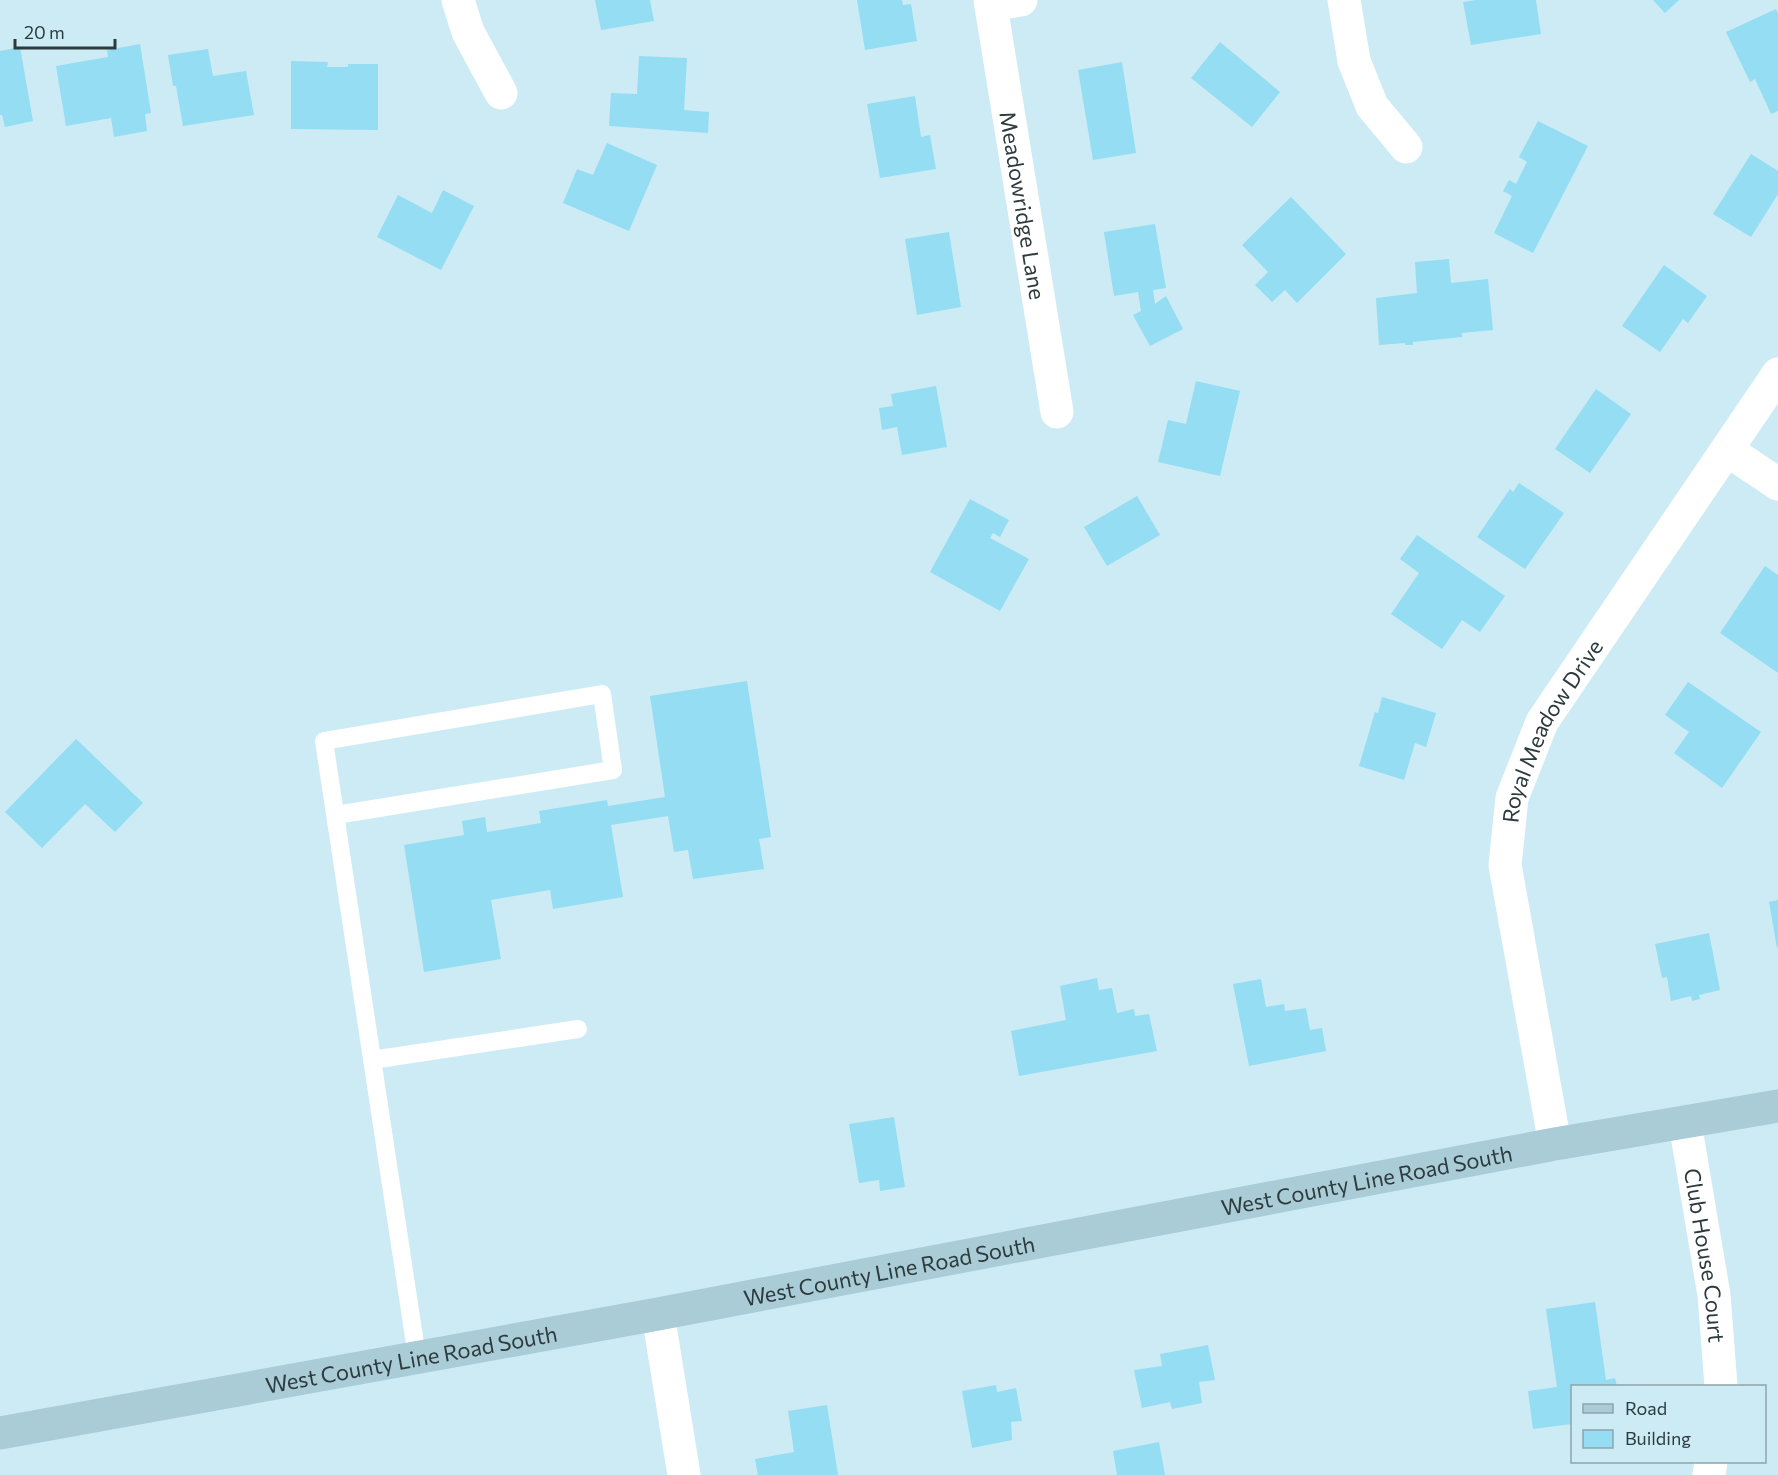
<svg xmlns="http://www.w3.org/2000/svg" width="1778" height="1475" font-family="Commissioner,sans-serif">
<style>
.building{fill:#95ddf2}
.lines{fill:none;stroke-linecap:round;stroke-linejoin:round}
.service{stroke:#fff;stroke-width:18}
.minor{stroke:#fff;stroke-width:33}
.primary{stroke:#a9ccd6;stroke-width:33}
.labels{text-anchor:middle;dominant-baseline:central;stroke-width:5;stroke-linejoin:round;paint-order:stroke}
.street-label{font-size:22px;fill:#2e3b3e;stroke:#ccebf5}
</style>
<rect width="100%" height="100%" fill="#ccebf5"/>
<g class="building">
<path d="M595,0h55l4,21 -53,9z"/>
<path d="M857,0h45l1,5 8,-1 6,37 -52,9z"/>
<path d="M1476,0h60l5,34 -70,11 -8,-43z"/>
<path d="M1653,0h26l-14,13z"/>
<path d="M1776,9l2,5v97l-7,3 -16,-35 -5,3 -24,-50z"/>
<path d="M1220,42l60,50 -28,35 -61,-49z"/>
<path d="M140,44l11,69 -6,1 2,17 -33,6 -3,-19 -45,8 -10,-60 52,-9 -1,-7z"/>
<path d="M20,47l13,74 -28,6 -3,-12h-2v-64z"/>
<path d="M208,49l5,27 33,-5 8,44 -71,11 -7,-40h-3l-5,-31z"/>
<path d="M639,56l48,2 -3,52 25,2 -1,21 -99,-7 2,-33 26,1z"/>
<path d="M291,61l37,1 -1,5h21v-3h30v66l-87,-1z"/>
<path d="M1122,62l14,91 -43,7 -15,-90z"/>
<path d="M915,96l6,41 9,-2 6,34 -56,9 -13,-74z"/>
<path d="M1538,121l50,25 -55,107 -39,-20 18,-37 -9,-5 6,-11 7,4 11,-22 -8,-5z"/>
<path d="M607,143l50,22 -28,66 -66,-28 14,-34 16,6z"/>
<path d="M1751,154l27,17v23l-27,43 -38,-23z"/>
<path d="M443,190l31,16 -33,64 -64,-33 21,-42 34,18z"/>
<path d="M1291,197l55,57 -49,49 -12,-13 -13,12 -17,-17 13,-13 -26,-27z"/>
<path d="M1155,224l11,64 -13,2 2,14 11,-8 17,33 -33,17 -17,-31 8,-4 -3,-19 -24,4 -10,-64z"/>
<path d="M949,232l12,75 -44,8 -12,-76z"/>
<path d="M1449,259l2,24 37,-4 5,51 -31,3v4l-49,5v3h-8v-2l-26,2 -3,-47 41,-5 -2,-31z"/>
<path d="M1664,265l43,31 -19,27 -5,-4 -23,33 -38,-26z"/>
<path d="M1196,381l44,10 -20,85 -62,-14 10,-42 18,4z"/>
<path d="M936,386l11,61 -45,8 -5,-28 -15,3 -3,-22 14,-2 -2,-12z"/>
<path d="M1596,389l35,25 -41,59 -35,-24z"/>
<path d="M1519,483l45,30 -39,56 -48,-32 33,-48 3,3z"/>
<path d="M1137,496l23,39 -53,31 -23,-39z"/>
<path d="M970,499l39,21 -9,17 -7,-4 -3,5 39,21 -29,52 -70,-39z"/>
<path d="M1417,535l88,61 -25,36 -18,-12 -20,29 -51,-35 28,-41 -19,-14z"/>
<path d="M1765,566l13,9v98l-58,-40z"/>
<path d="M747,681l24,156 -12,2 5,30 -71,10 -5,-29 -14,2 -6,-36 -57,9 12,72 -70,12 -3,-19 -59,10 10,59 -77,13 -20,-127 60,-10 -2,-14 23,-4 2,15 54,-9 -2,-12 68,-11 1,6 57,-9 -15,-101z"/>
<path d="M1688,682l73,50 -39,56 -48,-35 15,-21 -24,-17z"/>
<path d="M1382,697l54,16 -10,34 -11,-4 -11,37 -45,-14 16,-54 3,1z"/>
<path d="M76,739l67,64 -28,29 -30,-28 -43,44 -37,-36z"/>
<path d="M1778,900v47l-1,1 -8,-46z"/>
<path d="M1709,933l11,57 -21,5 1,4 -8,2 -1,-5 -20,5 -4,-24 -5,1 -7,-34z"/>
<path d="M1097,978l2,12 13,-2 5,25 17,-4 1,7 14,-2 8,37 -138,25 -8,-45 55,-11 -6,-34z"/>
<path d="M1261,979l5,28 18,-3 1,7 21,-3 4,22 12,-2 4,23 -77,15 -16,-82z"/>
<path d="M894,1117l11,70 -25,4 -1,-11 -20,3 -10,-59z"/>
<path d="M1595,1302l11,78 9,-2 2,8h-45v38l-39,5 -5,-38 29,-4 -11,-78z"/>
<path d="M1208,1345l7,35 -16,2 3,21 -30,6 -2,-7 -28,6 -8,-38 28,-4 -2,-12z"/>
<path d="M996,1385l1,7 19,-4 6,33 -11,1 1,18 -40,8 -10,-57z"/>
<path d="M827,1405l11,70h-80l-3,-16 39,-7 -6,-41z"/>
<path d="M1159,1442l6,33h-48l-4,-24z"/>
</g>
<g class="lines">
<g class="service">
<path d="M336,815l277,-45 -11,-76 -278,47 93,616"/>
<path d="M372,1060l206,-31"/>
</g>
<g class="minor">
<path d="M458,0l10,32 33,61"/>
<path id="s1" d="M990,0l67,412"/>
<path d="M1344,0l10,61 18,45 34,41"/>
<path d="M991,5l30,-5"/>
<path d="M1727,450l51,34"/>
<path id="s2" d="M1685,1123l29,172 7,91"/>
<path id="s3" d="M1555,1144l-50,-279 7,-67 30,-76 236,-348"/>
<path d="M658,1314l26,161"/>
<path d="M1709,1475l2,-13"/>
</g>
<path class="primary" id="s4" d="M0,1433l658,-119 897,-170 223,-38"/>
</g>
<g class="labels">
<g class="street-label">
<text stroke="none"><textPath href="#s1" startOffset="208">Meadowridge Lane</textPath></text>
<text stroke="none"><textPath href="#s3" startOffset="428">Royal Meadow Drive</textPath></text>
<text stroke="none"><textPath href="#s4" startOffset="1390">West County Line Road South</textPath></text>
<text stroke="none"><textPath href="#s2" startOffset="134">Club House Court</textPath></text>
<text stroke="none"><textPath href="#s4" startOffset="904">West County Line Road South</textPath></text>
<text stroke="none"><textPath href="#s4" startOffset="418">West County Line Road South</textPath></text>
</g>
</g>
<rect x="1571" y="1385" width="195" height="78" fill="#ccebf5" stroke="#8da5ac" stroke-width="1.5"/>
<rect x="1583" y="1404" width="30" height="9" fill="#a9ccd6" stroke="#8da5ac" stroke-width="1.5"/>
<text x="1625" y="1415" font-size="18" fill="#2e3b3e">Road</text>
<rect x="1583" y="1430" width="30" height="18" fill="#95ddf2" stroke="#8da5ac" stroke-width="1.5"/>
<text x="1625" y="1445" font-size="18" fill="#2e3b3e">Building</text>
<path d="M15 39v9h100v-9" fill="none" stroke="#2e3b3e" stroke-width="3"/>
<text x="24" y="39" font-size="18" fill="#2e3b3e" stroke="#ccebf5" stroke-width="4.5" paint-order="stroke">20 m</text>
</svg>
